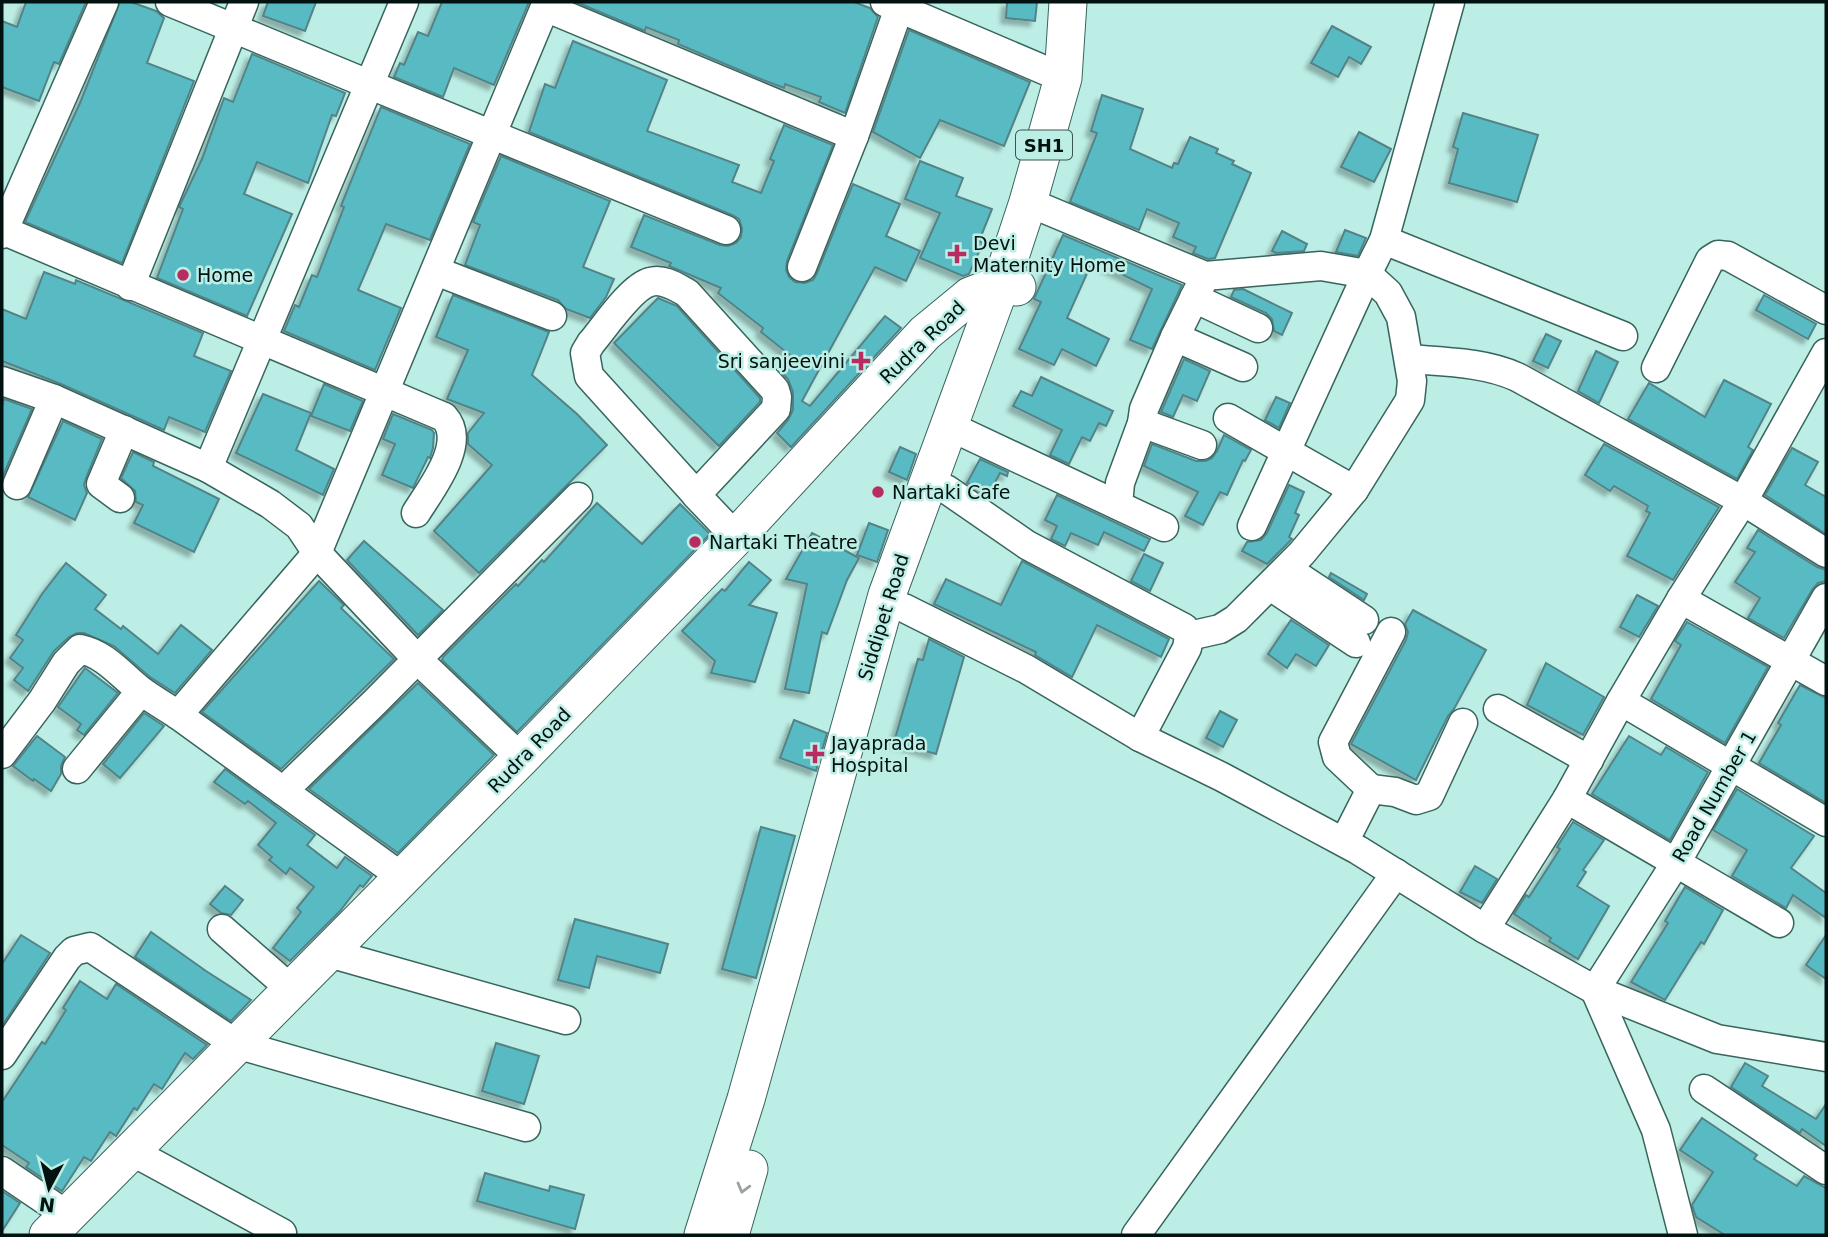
<svg xmlns="http://www.w3.org/2000/svg" width="1828" height="1237" font-family="'DejaVu Sans',sans-serif">
<style>
.building{fill:#59bbc4;stroke:#538387;stroke-width:2;filter:url(#shadow)}
.lines{fill:none;stroke-linecap:round;stroke-linejoin:round}
.minor-casing{stroke:#37655d;stroke-width:31}
.major-casing{stroke:#37655d;stroke-width:39}
.minor{stroke:#fff;stroke-width:28}
.major{stroke:#fff;stroke-width:37}
.oneway{stroke:#9aa09f}
.poi-dot{fill:#b82c62;stroke:#bceee5;stroke-width:2.5}
.labels{text-anchor:middle;dominant-baseline:central;stroke-width:5;stroke-linejoin:round;paint-order:stroke}
.shield{fill:#bceee5;stroke:#3a5450;stroke-width:2}
.shield-label{font-size:18px;font-weight:bold;fill:#021210}
.poi-label{font-size:19px;fill:#021210;stroke:#bceee5;text-anchor:start}
.street-label{font-size:19px;fill:#021210;stroke:#bceee5}
</style>
<defs>
<filter id="shadow"><feDropShadow dx="-5" dy="5" stdDeviation="2" flood-color="#0004"/></filter>
</defs>
<rect width="100%" height="100%" fill="#bceee5"/>
<g class="building">
<path d="M26,2h60l-27,62 -5,-2 -15,39 -37,-14v-66l15,6z"/>
<path d="M120,2h11l25,9 8,7 -17,45 47,18 -72,182 -97,-41 55,-119z"/>
<path d="M268,2h48l-11,29 -42,-15z"/>
<path d="M442,2h87l-35,83 -40,-17 -11,29 -49,-20 6,-14 4,2 14,-33 10,4z"/>
<path d="M576,2h278l16,6 8,9 -33,96 -26,-11 2,-5 -36,-13 -1,4 -26,-10 -80,-34 1,-4 -33,-13 -1,4z"/>
<path d="M1007,2h30l-2,19 -29,-3z"/>
<path d="M1332,26l39,21 -10,17 -12,-7 -11,20 -27,-14z"/>
<path d="M909,30l121,52 -26,64 -64,-26 -20,38 -47,-26z"/>
<path d="M573,41l94,39 -20,51 92,34 -7,17 29,11 13,-32 -4,-2 14,-34 49,20 -46,116 -1,9 3,7 6,5 10,1 8,-3 4,-7 36,-89 47,20 -14,32 34,15 -14,30 -31,-14 -73,134 8,5 75,-90 16,12 -110,119 -14,-14 11,-13 5,-10v-18l-5,-13 -6,-6 13,-14 -34,-27 2,-4 -45,-35 3,-5 -52,-22 2,-3 -40,-16 13,-32 76,30 8,1 8,-3 5,-6 1,-9 -3,-9 -7,-4 -203,-83 16,-48 10,4z"/>
<path d="M252,54l93,39 -9,23 -4,-1 -24,68 -51,-21 -13,32 48,20 -45,102 -90,-38 26,-69 -4,-2 23,-48 22,-61 9,4z"/>
<path d="M1102,95l41,14 -13,40 42,19 2,-5 4,1 12,-27 28,12 -2,4 18,8 -2,3 19,9 -36,85 -7,1 -15,-6 3,-6 -23,-10 6,-14 -32,-14 -8,21 -69,-28 27,-69 -6,-2z"/>
<path d="M381,107l89,37 -40,96 -44,-16 -13,31 -15,35 43,18 -26,62 -91,-39 11,-26 4,2 13,-32 5,2 27,-70 -3,-1z"/>
<path d="M1463,113l75,22 -21,67 -68,-19 9,-34 -5,-2z"/>
<path d="M1359,132l32,17 -17,33 -33,-15z"/>
<path d="M501,156l109,45 -27,66 31,12 -8,18 -16,21 -24,-9 -8,-9 -93,-35 15,-40 -7,-3z"/>
<path d="M920,161l43,17 -7,18 36,13 -13,32 4,2 -14,31 -6,2 -43,-18 20,-45 -35,-14z"/>
<path d="M1345,230l21,8 -8,18 -22,-4z"/>
<path d="M1282,231l25,13 -3,7 -28,2 -4,-2z"/>
<path d="M1063,235l119,50 -30,64 -22,-9 22,-51 -59,-29 -26,58 42,21 -13,27 -34,-17 -8,16 -35,-16 22,-47 -7,-3z"/>
<path d="M44,272l31,12 1,-4 127,53 -9,23 37,15 -26,61 -36,-15 -5,13 -103,-46 -59,-23v-52l24,10z"/>
<path d="M1243,289l49,24 -10,22 -8,-4 -2,-12 -6,-6 -35,-16 3,-7z"/>
<path d="M453,295l96,37 -17,43 45,39 30,31 -128,128 -45,-42 58,-66 -24,-21v-11l16,-20 -37,-14 21,-49 -32,-13z"/>
<path d="M1764,295l52,29 -8,15 -52,-29z"/>
<path d="M658,298l19,8 83,92v4l-41,44 -105,-103z"/>
<path d="M1546,334l15,7 -13,27 -15,-7z"/>
<path d="M1596,351l22,11 -19,41 -21,-12z"/>
<path d="M1184,359l26,12 -13,30 -14,-6 -10,22 -12,-5z"/>
<path d="M1041,377l72,34 -7,15 -7,-3 -9,18 -8,-4 -13,27 -19,-9 12,-25 -49,-24 8,-15 11,5z"/>
<path d="M1724,380l47,24 -23,43 5,3 -16,29 -109,-60 21,-36 56,34z"/>
<path d="M324,384l39,17 -13,30 -39,-15z"/>
<path d="M263,394l48,19 -15,37 38,19 -11,26 -87,-42z"/>
<path d="M1276,397l14,6 -11,25 -14,-8z"/>
<path d="M4,399l28,10 -30,69v-72z"/>
<path d="M393,414l39,16 2,3 -1,15 -3,10 -2,-1 -15,31 -31,-13 13,-31 -12,-5z"/>
<path d="M63,421l39,18 -16,39 -2,7 3,8 -12,27 -47,-23z"/>
<path d="M1224,435l27,15 -6,11 -2,-1 -16,35 -7,-3 -17,33 -18,-9 13,-24 -54,-26 8,-22 44,17h10l6,-3 5,-7z"/>
<path d="M1604,444l115,63 -46,73 -46,-24 23,-43 -4,-2 2,-5 -34,-20 -4,5 -25,-16z"/>
<path d="M900,447l16,7 -9,26 -18,-8z"/>
<path d="M1792,448l26,14 -13,23 21,12v37l-61,-39z"/>
<path d="M133,452l21,10 -1,4 66,33 -25,53 -60,-29 9,-18 -7,-3 -1,-11 -14,-13z"/>
<path d="M980,459l28,13 -1,4 -7,-3 -11,21 -22,-11z"/>
<path d="M1289,485l15,7 -9,21 4,2 -10,22 3,2 -25,25 -25,-13 5,-9 14,-2 6,-7z"/>
<path d="M1057,495l93,44 -6,12 -40,-19 -6,13 -27,-12 -6,13 -14,-7 6,-13 -12,-6z"/>
<path d="M597,503l45,41 38,-40 30,30 -193,198 -75,-72 1,-3 73,-73 2,2 24,-26 2,2z"/>
<path d="M869,523l19,7 -11,32 -20,-7z"/>
<path d="M1758,530l59,37 9,3v11l-8,2 -6,7 -28,48 -36,-20 12,-20 -25,-16 20,-30 -8,-4z"/>
<path d="M812,533l47,25 -12,22 -20,54 -5,-2 -13,61 -24,-4 22,-105 -21,-5z"/>
<path d="M364,541l79,69 -25,25 -71,-75z"/>
<path d="M1144,554l19,9 -13,28 -19,-10z"/>
<path d="M1022,561l147,78 -8,18 -64,-32 -25,52 -37,-22 1,-3 -102,-48 12,-25 55,26z"/>
<path d="M749,562l22,18 -22,25 28,8 -22,69 -44,-9 4,-12 -33,-30 40,-42 3,2z"/>
<path d="M66,563l40,32 -11,14 26,20 2,-3 35,28 23,-29 31,25 -37,43 -25,-16 -36,-31 -30,-13h-7l-8,4 -15,14 -26,40 -14,-11 9,-12 -13,-10 13,-18 -7,-5 26,-41z"/>
<path d="M1331,573l36,21 -3,6 -35,-23z"/>
<path d="M319,581l25,24 -3,3 53,51 -113,110 -79,-57z"/>
<path d="M1637,595l21,11 -19,31 -19,-10z"/>
<path d="M1413,610l73,40 -32,59 -6,7 -32,64 -65,-36 55,-104 2,-8 -3,-8z"/>
<path d="M1291,620l38,25 -13,21 -20,-12 -9,14 -19,-14z"/>
<path d="M1687,622l81,45 -43,76 -74,-44 30,-54 -6,-4z"/>
<path d="M929,639l35,18 -28,97 -42,-12 24,-83 5,1z"/>
<path d="M1546,663l58,34 -21,38 -56,-30z"/>
<path d="M85,668l33,25 -34,42 -7,-5 4,-6 -23,-17z"/>
<path d="M418,683l76,72 -96,98 -89,-64z"/>
<path d="M1800,685l26,13v105l-67,-40 22,-38 -3,-2z"/>
<path d="M1220,711l17,9 -14,27 -17,-9z"/>
<path d="M144,713l20,13 -44,52 -17,-14z"/>
<path d="M794,720l33,13 -11,38 -36,-13z"/>
<path d="M37,736l28,21 -4,9v8l-10,17 -17,-12 -1,2 -20,-15z"/>
<path d="M1629,736l32,19 5,-8 42,25 -38,68 -78,-46z"/>
<path d="M225,769l90,66 -8,10 30,23 8,-11 27,19 -9,11 -3,-2 -20,26 -50,50 -17,-13 28,-36 -4,-4 17,-21 -24,-19 -4,6 -17,-14 3,-3 -14,-12 18,-22 -28,-22 -3,3 -31,-22z"/>
<path d="M1737,789l77,47 -23,32 35,25v25l-33,-23 -7,13 -54,-32 15,-26 -34,-20z"/>
<path d="M1573,822l31,18 -21,30 3,2 -9,14 32,20 -31,53 -29,-18 2,-3 -37,-24 12,-19 3,2 31,-48 -3,-2z"/>
<path d="M761,827l34,9 -39,142 -34,-9z"/>
<path d="M1475,866l22,13 -15,24 -22,-11z"/>
<path d="M225,886l18,14 -12,15 -10,-2 -11,-9z"/>
<path d="M1685,887l38,23 -19,34 -3,-2 -36,58 -34,-18 37,-59 -3,-2z"/>
<path d="M575,919l93,25 -8,29 -63,-17 -8,32 -31,-8z"/>
<path d="M151,932l55,39 45,29 -20,21 -96,-64z"/>
<path d="M21,935l29,18 -48,73v-62z"/>
<path d="M1826,935v44l-20,-14z"/>
<path d="M80,981l27,18 9,-15 91,61 -14,14 -8,-6 -23,36 -8,-5 -17,26 -3,-2 -18,28 -6,-4 -19,29 -7,-4 -22,34 -36,-24 3,-4 -27,-18v-43l40,-60 3,2 21,-34 -3,-2z"/>
<path d="M496,1043l43,13 -15,48 -42,-13z"/>
<path d="M1745,1063l23,13 -6,10 54,33 10,-15v42l-24,-17 -2,4 -69,-46z"/>
<path d="M1702,1118l55,37 -3,4 43,27 7,-10 22,12v47h-101l-29,-18 -4,-12 21,-33 -33,-22z"/>
<path d="M485,1173l64,18 1,-5 34,9 -9,34 -98,-28z"/>
<path d="M2,1191l18,12 -18,28z"/>
</g>
<g class="lines">
<defs>
<g id="minor">
<path d="M170,2c185,77 370,153 556,228"/>
<path d="M885,2l178,76"/>
<path d="M545,7l309,129"/>
<path d="M1028,202l177,74 116,-10 46,8 21,19 13,24 11,64 -2,19 -56,90 -52,63 -66,66 -16,10 -31,7"/>
<path d="M2,230l442,187c24,26 -14,73 -28,96"/>
<path d="M2,234l102,-232"/>
<path d="M1384,240l239,96"/>
<path d="M802,267l52,-131 45,-128"/>
<path d="M436,271l116,45"/>
<path d="M130,286l114,-284"/>
<path d="M1194,298l64,30"/>
<path d="M1175,337l68,30"/>
<path d="M1409,359c36,3 75,3 108,18l226,124 83,52"/>
<path d="M1656,368l54,-108 8,-5 10,1 98,54"/>
<path d="M2,381l52,18 154,69 62,36 29,22 18,27 100,106 104,99"/>
<path d="M1228,418l126,72"/>
<path d="M1142,423l60,22"/>
<path d="M966,434l198,93"/>
<path d="M208,468l196,-466"/>
<path d="M17,485l37,-86"/>
<path d="M946,489l81,56 157,83 5,8 -2,12 -47,89"/>
<path d="M696,495l80,-86 1,-12 -2,-7 -88,-97c-11,-6 -24,-15 -37,-11 -19,5 -46,46 -59,61l-6,10 4,23 103,114 4,5 40,42"/>
<path d="M120,498l-19,-14 23,-54"/>
<path d="M1118,505l2,-22 22,-60 2,-14 31,-72 30,-61"/>
<path d="M1252,526l115,-252 17,-34 66,-238"/>
<path d="M1287,569l77,51"/>
<path d="M1270,586l86,57"/>
<path d="M1681,599l145,82"/>
<path d="M904,608l122,61 114,68 82,40 136,73 127,79 110,61 122,49 109,18"/>
<path d="M1621,701l205,121"/>
<path d="M1498,709l91,51"/>
<path d="M2,754l40,-53 24,-38 14,-14c25,5 41,26 60,41 12,9 26,17 38,25"/>
<path d="M77,769l64,-78"/>
<path d="M1371,789l-34,-32 -4,-15 58,-110"/>
<path d="M283,791l92,-89 203,-205"/>
<path d="M1567,799l212,124"/>
<path d="M1344,842l27,-53 24,3 21,8 13,-4 34,-73"/>
<path d="M402,877l-224,-162 139,-162 230,-551"/>
<path d="M222,929l70,61"/>
<path d="M1485,929l82,-130 54,-98 60,-102 62,-98 83,-148"/>
<path d="M329,953l237,67"/>
<path d="M2,1055l65,-97 7,-7 16,-4 146,97 290,83"/>
<path d="M1704,1089l122,81"/>
<path d="M131,1151l151,82"/>
<path d="M2,1171l65,44"/>
<path d="M1136,1235l260,-362"/>
<path d="M1683,1235l-27,-105 -61,-140 82,-129 149,-263"/>
</g>
<g id="major">
<path d="M48,1235l473,-477 215,-221 189,-204 45,-37 31,-12 16,3"/>
<path d="M703,1235l43,-136 141,-504 114,-311 27,-82 35,-124 5,-76"/>
<path d="M730,1235l19,-66"/>
</g>
</defs>
<use href="#minor" class="minor-casing"/>
<use href="#major" class="major-casing"/>
<use href="#minor" class="minor"/>
<use href="#major" class="major"/>
</g>
<defs><path id="oneway-chevron" d="M-2-3.5L2.5 0L-2 3.5" fill="none" stroke-width="1.6" stroke-linecap="round" stroke-linejoin="round" transform="scale(1.75)"/></defs>
<use class="oneway" href="#oneway-chevron" transform="translate(743 1188) rotate(105)"/>
<g class="poi-dot">
<path d="M953.5 243.5h7v7h7v7h-7v7h-7v-7h-7v-7h7z"/>
<circle cx="183" cy="275" r="7"/>
<path d="M857.5 350.5h7v7h7v7h-7v7h-7v-7h-7v-7h7z"/>
<circle cx="878" cy="492" r="7"/>
<circle cx="695" cy="542" r="7"/>
<path d="M811.5 743.5h7v7h7v7h-7v7h-7v-7h-7v-7h7z"/>
</g>
<g class="labels">
<rect class="shield" x="1016" y="130.5" width="56" height="29" rx="5"/>
<g class="shield-label">
<text x="1044" y="145">SH1</text>
</g>
<g class="poi-label">
<text x="973" y="243">Devi<tspan x="973" dy="22">Maternity Home</tspan></text>
<text x="197" y="275">Home</text>
<text x="845" y="361" text-anchor="end">Sri sanjeevini</text>
<text x="892" y="492">Nartaki Cafe</text>
<text x="709" y="542">Nartaki Theatre</text>
<text x="831" y="743">Jayaprada<tspan x="831" dy="22">Hospital</tspan></text>
</g>
<g class="street-label">
<text transform="translate(922 342) rotate(-44)">Rudra Road</text>
<text transform="translate(883 617) rotate(-73)">Siddipet Road</text>
<text transform="translate(529 750) rotate(-46)">Rudra Road</text>
<text transform="translate(1714 796) rotate(-60)">Road Number 1</text>
</g>
</g>
<rect width="1828" height="1237" fill="none" stroke="#021210" stroke-width="7"/>
<g transform="translate(49 1188) rotate(187)" stroke="#bceee5" stroke-width="5" paint-order="stroke">
<path d="M0-5L12 26L0 18L-12 26Z" fill="#021210"/>
<text y="-10" font-size="19" font-weight="bold" text-anchor="middle" fill="#021210">N</text>
</g>
</svg>
